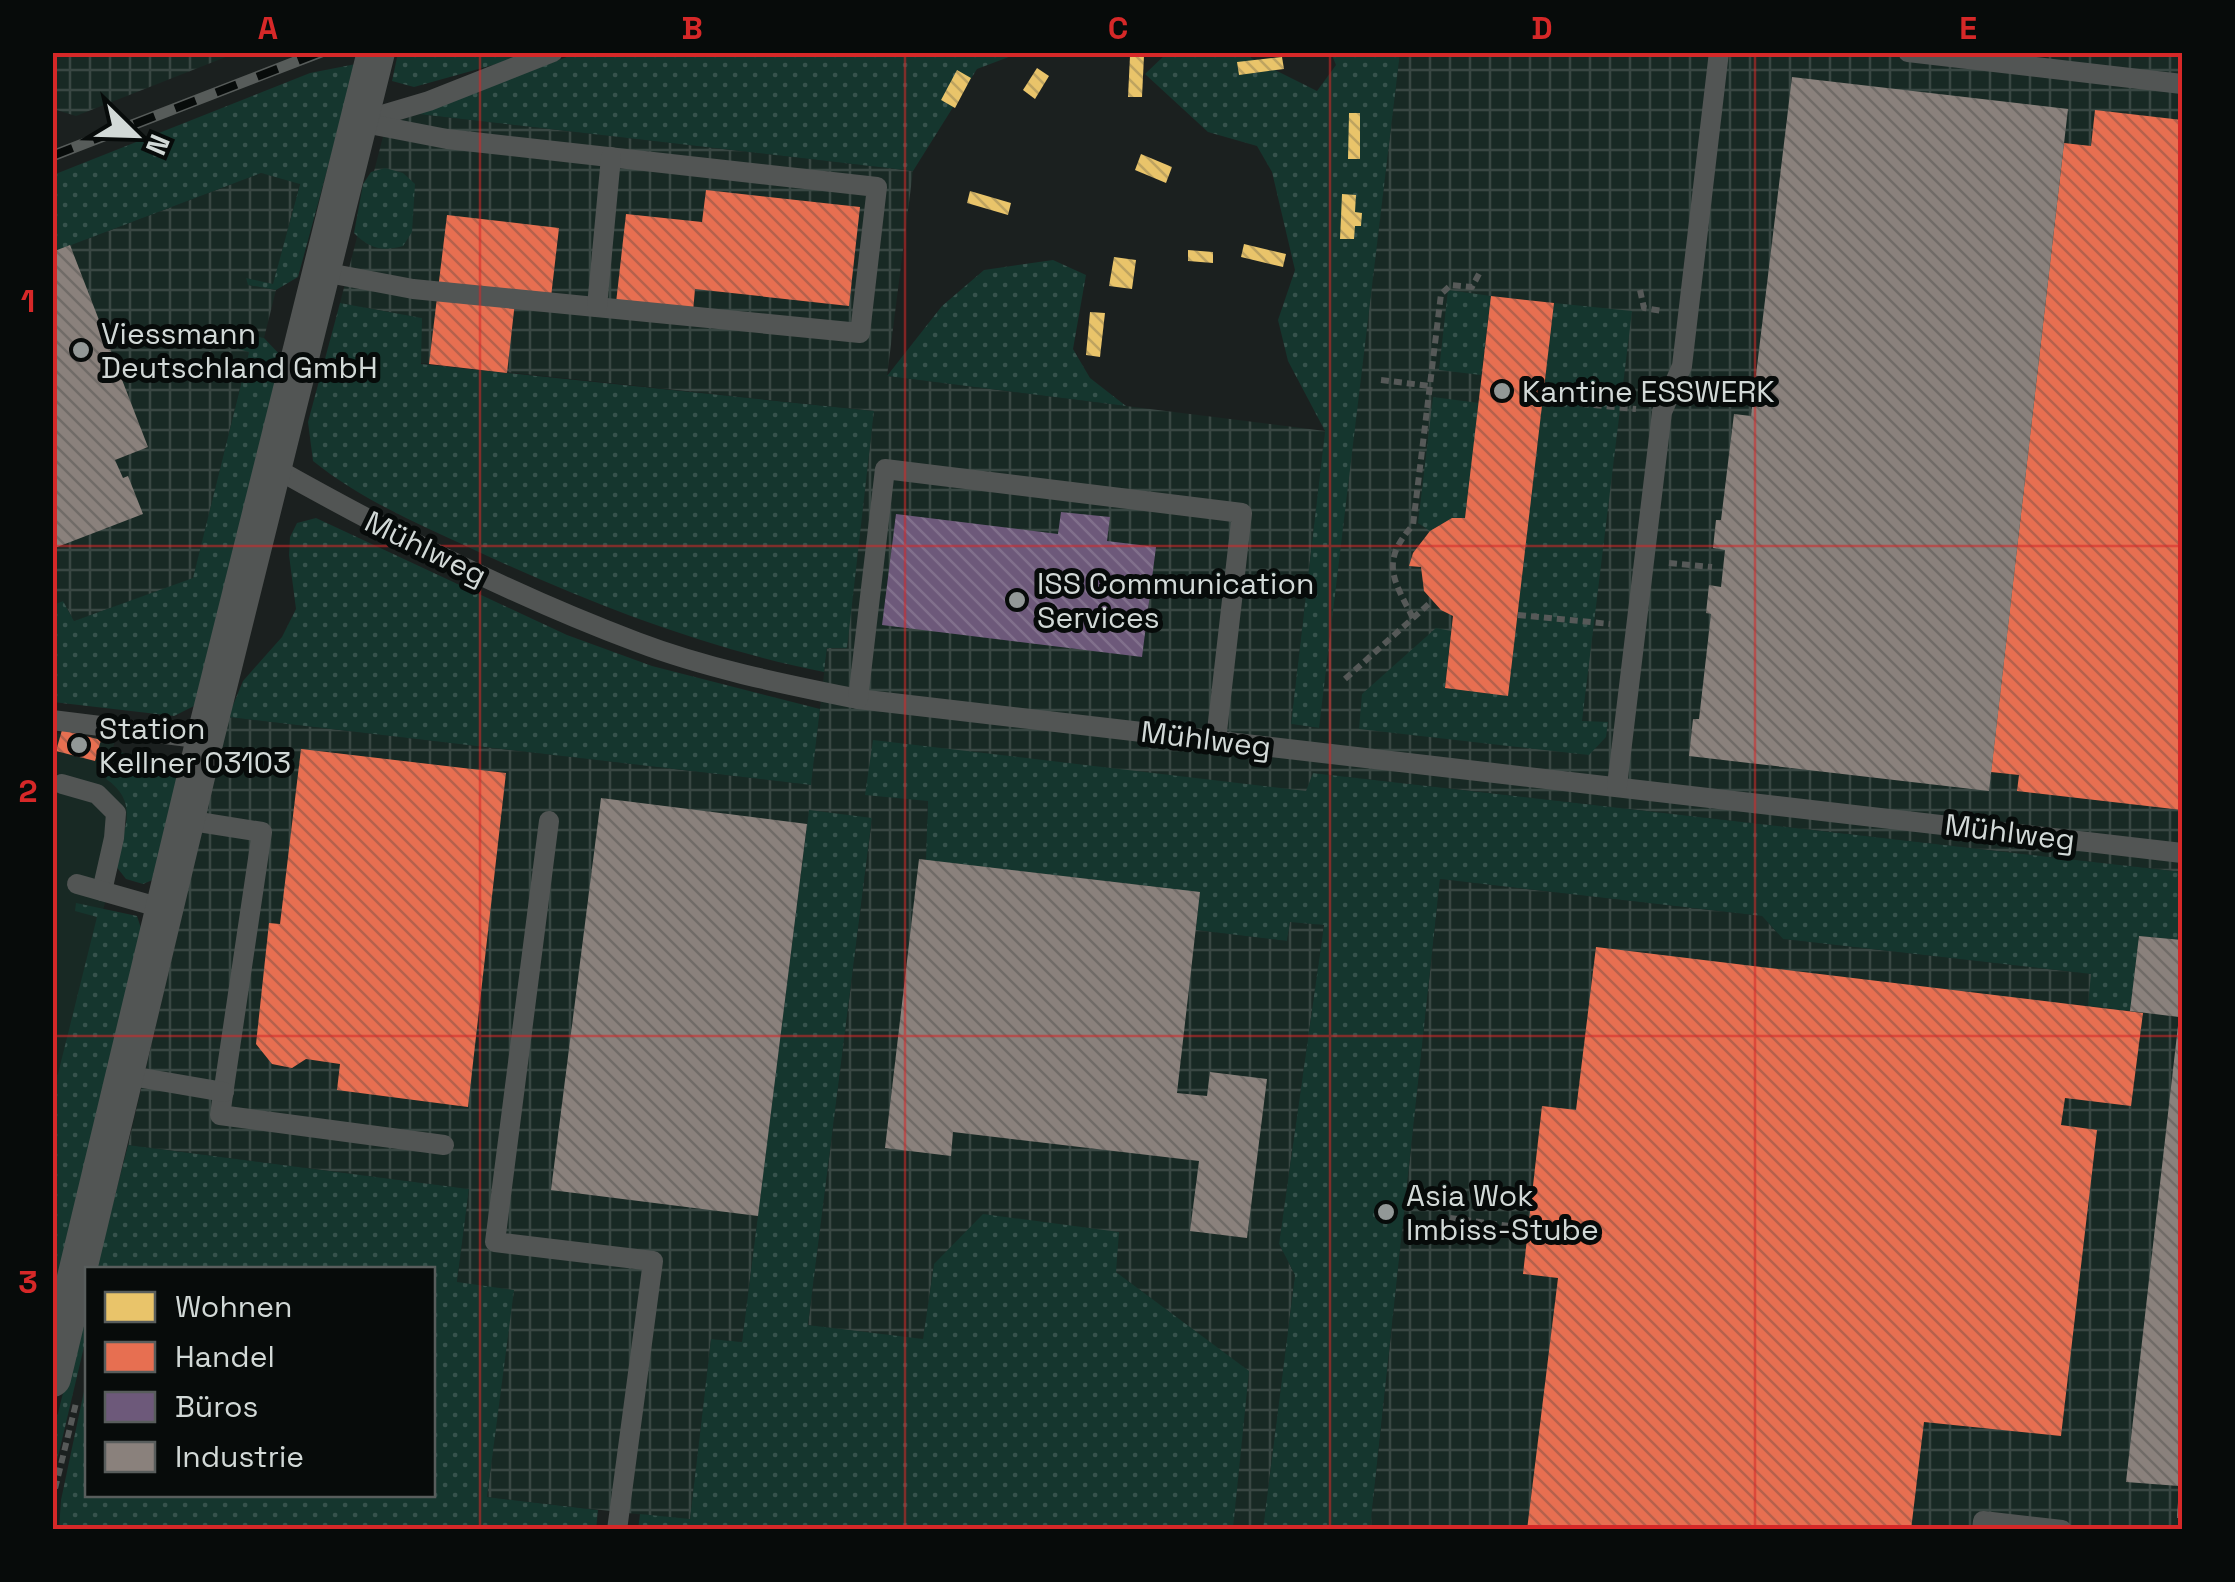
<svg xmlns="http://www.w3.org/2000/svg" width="2235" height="1582" font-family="'Space Grotesk',sans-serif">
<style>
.built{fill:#182924}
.industrial{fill:url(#industrial-grid);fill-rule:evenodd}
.green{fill:url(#green-dots)}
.homes{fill:url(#homes-back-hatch)}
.shops{fill:url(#shops-back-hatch)}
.offices{fill:url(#offices-back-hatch)}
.industry{fill:url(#industry-back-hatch)}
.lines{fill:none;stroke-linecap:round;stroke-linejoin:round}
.path{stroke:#565958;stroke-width:6;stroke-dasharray:8 5;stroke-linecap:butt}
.service{stroke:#525554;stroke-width:20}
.minor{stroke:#525554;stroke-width:38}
.rail-casing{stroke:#575c5a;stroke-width:11}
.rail{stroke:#070b0a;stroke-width:8;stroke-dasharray:22;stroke-linecap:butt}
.grid{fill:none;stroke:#d62828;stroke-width:2.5;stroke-opacity:0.55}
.poi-dot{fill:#929897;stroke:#070b0a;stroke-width:4}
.labels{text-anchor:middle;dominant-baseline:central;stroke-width:10;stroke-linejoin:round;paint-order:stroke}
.poi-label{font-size:30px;fill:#d2d9d7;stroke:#070b0a;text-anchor:start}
.street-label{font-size:30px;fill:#d2d9d7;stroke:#070b0a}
.neatline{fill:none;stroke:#d62828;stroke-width:4}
.grid-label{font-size:32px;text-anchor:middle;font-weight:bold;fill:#d62828}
</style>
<defs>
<pattern id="industrial-grid" width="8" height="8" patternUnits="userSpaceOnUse" patternTransform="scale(2.5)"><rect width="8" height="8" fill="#182924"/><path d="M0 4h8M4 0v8" fill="none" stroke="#394743"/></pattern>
<pattern id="green-dots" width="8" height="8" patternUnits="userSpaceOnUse" patternTransform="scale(2.5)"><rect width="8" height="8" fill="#15362e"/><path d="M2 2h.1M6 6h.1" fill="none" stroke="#36524c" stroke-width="1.8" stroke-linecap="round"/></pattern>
<pattern id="homes-back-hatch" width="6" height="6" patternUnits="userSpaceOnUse" patternTransform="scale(2.5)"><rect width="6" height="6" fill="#e9c46a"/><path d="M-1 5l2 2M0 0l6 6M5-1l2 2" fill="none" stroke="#bea360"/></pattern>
<pattern id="shops-back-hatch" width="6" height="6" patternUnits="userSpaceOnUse" patternTransform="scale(2.5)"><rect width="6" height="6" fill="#e76f51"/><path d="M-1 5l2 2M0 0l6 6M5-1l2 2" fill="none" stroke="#b5614c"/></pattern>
<pattern id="offices-back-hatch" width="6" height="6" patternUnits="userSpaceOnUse" patternTransform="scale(2.5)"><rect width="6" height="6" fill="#6d597a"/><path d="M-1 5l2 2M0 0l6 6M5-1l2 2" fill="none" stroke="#81708c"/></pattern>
<pattern id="industry-back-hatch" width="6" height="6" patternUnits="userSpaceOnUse" patternTransform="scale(2.5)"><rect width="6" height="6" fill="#8a817c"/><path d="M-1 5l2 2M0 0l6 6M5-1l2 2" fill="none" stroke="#706b67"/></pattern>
</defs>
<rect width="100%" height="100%" fill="#1b201f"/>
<path class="built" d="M53,733l62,7 -9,39 16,11 7,18 -26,103 -50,374z"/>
<g class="industrial">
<path d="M52,53l1,-1 183,1 -160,63 -23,-7z"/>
<path d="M1400,53h782v819l-869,-99 -6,19 -379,8 -1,19 273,73 -3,38 90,11 3,-20 34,4 -45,319 16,31 -32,254h-30l15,-158 -132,-99 -182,-8 -11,76 -115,-15 64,-506 -63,-8 -67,531 -31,-3 -21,181 -203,-23 26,-207 -56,-7 12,-94 -341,-44 100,-428 583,68 16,-137h19l28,-237 -453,-48v-45l-81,-15 46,-178 32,-11 495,57 -26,205 438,55 -34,293 27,4zM1555,303l27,419 -220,-28 89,-63 -6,57 63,8z"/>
<path d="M261,173l39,10 -27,102 -27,-7 2,7 28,5 -12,48 -32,-7 -7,13 24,7 -56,228 -119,42 -11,-20 -10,4v-353z"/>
<path d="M1440,879l322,37 21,23 309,35 -4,32 41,5 10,-75 43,4v589l-812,1z"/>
</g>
<g class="green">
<path d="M398,53h138l-122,34 -22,-6z"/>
<path d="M577,53h504h-62l-42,16 -64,102 -495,-57z"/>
<path d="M1167,53h84v5l66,33 19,-26 -5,-12h69l-81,675 -28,-4 34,-293 -37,-70 -10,-41 17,-50 -23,-98 -15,-26 -49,-14 -63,-58z"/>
<path d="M356,64l-58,213 -22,13 -28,-5 -2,-7 27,6 27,-100 -39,-11 -208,79v-77l257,-102z"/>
<path d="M385,168l18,5 12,11 -3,48 -9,14c-22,6 -34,2 -49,-13l9,-49 8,-12z"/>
<path d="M1053,260l33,15 -13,74 17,29 36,28 -239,-30 55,-70 42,-36z"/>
<path d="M1448,290l43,6 -10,79 -42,-5z"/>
<path d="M340,303l82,15 -1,46 453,47 -27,237h-20l-3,24c-125,-25 -243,-72 -358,-126 -54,-25 -107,-48 -153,-85l-5,-39z"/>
<path d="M1554,303l78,8 -50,410 26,1 -2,15 -17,18 -230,-26 3,-35 74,-66 15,3 -6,57 63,7z"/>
<path d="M232,331l32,7 19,20 -85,346 -24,12 -121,-14v-97l10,-4 11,20 119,-43 56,-226 -25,-7z"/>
<path d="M1433,397l46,6 -14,115h-13l-22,13 -12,-8z"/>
<path d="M316,518l251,117 85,31 168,43 -9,76 -583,-68 15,-36 39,-44 14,-28 -7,-54 1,-18 7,-14z"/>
<path d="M873,740l433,51 7,-18 869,99v68l-43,-4 -9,75 -42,-5 3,-32 -308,-35 -21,-23 -322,-37 -70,650h-107l32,-254 -16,-31 45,-319 -34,-3 -3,19 -91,-11 4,-38 -274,-32 2,-59 -63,-6z"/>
<path d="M113,751l57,10 7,20 -22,98 -12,5 -17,-5 -11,-14c8,-35 26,-62 -9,-86z"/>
<path d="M809,810l63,8 -64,507 115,14 11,-75 49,-50 136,18 -3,40 133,99 -16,158 -595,1 2,-16 50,5 21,-180 31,3z"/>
<path d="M76,903l61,13 6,18 -90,376v-216l44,-177 -22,-6z"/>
<path d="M128,1145l341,44 -12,93 57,8 -27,207 111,13 -2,20h-537l2,-30 26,-123 1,117h344v-224l-336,-1z"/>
<path d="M85,1305l2,29 -34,144 3,-57z"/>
</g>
<g class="homes">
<path d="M1130,56h14l-2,41h-14z"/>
<path d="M1282,57l2,12 -45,6 -2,-13z"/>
<path d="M1037,68l12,8 -14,23 -12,-9z"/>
<path d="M957,70l14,8 -16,30 -14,-8z"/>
<path d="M1349,113h11v46h-12z"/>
<path d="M1141,154l31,13 -6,16 -31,-13z"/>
<path d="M970,191l41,12 -3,12 -41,-12z"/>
<path d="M1342,194l14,1 -1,17 7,1 -1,13h-6l-1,13h-14z"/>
<path d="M1244,244l42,10 -3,13 -42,-10z"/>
<path d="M1188,250l25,2v11l-25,-2z"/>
<path d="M1114,257l22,3 -4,29 -23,-3z"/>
<path d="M1090,312l15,1 -5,44 -14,-2z"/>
</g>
<g class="shops">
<path d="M2095,110l87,10v690l-165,-19 2,-16 -28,-3 73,-629 27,3z"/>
<path d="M706,190l154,17 -11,99 -154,-17 -2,23 -77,-9 10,-89 76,8z"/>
<path d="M447,215l112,13 -8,69 -35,-4 -9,80 -78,-9z"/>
<path d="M1491,296l63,7 -46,393 -63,-8 8,-72 -12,-6 -17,-19 -3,-24 -12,-1 4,-13 17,-22 22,-13h13z"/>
<path d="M62,730l39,10 -6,21 -39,-10z"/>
<path d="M301,749l205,24 -38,334 -131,-17 3,-26 -34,-5 -14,9 -20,-4 -16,-20 13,-121 11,1z"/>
<path d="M1596,947l547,66 -12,93 -66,-8 -4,27 36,5 -36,306 -137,-14 -13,108h-384l31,-252 -35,-4 19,-168 34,4z"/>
</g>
<path class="offices" d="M1061,512l49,5 -3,24 49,6 -14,110 -260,-32 14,-111 162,20z"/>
<g class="industry">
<path d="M1792,77l276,32 -79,682 -300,-35 4,-37h6l12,-105 -5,-1 3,-28 12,2 4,-37 -12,-2 3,-28h5l13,-106 17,2z"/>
<path d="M70,245l78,202 -33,13 8,18 5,-2 15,38 -91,35v-297z"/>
<path d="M601,798l206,26 -49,392 -207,-26z"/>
<path d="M919,859l281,33 -23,201 30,3 3,-24 57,7 -20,159 -57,-7 9,-70 -246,-29 -2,24 -66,-8z"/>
<path d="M2139,936l43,4v578h-5l2,-32 -53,-4 53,-465 -49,-6z"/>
</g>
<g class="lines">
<g class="path">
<path d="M1640,290l4,18 19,3"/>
<path d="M1381,380l49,6"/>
<path d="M1542,400l94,9"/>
<path d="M1669,563l43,4"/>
<path d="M1518,615l92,9"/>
<path d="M1413,618c-20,-39 -33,-56 0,-93l28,-231 10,-9 21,2 8,-15"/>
<path d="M1345,679l86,-77"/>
<path d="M1450,1218l67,9"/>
<path d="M52,1501l24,-98"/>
</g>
<g class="service">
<path d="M1908,52l274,32"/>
<path d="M365,120l64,-19 124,-49"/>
<path d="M323,272l90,17 447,44 17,-146 -430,-48 -88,-17"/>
<path d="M597,307l14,-150"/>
<path d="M273,467c117,66 238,128 364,175 71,27 147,42 221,57l1324,154"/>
<path d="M858,699l27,-230 357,44 -26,227"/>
<path d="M52,720l153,19"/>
<path d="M62,784l35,10 19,19 -2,25 -12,53"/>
<path d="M1617,786l45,-374 20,-46 37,-314"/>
<path d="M186,820l76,12 -42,283 224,30"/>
<path d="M549,821l-54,421 158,19 -36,269"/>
<path d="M77,884l88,25"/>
<path d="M125,1075l99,17"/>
<path d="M1982,1530l1,-9 79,9"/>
</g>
<path class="minor" d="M52,1378l153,-639 171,-687"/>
<defs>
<path id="rail" d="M52,156l269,-104"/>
</defs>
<use href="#rail" class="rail-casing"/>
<use href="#rail" class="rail"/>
</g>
<path class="grid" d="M480,52v1478M905,52v1478M1330,52v1478M1755,52v1478M52,546h2130M52,1036h2130"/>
<g class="poi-dot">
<circle cx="81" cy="350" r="10"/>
<circle cx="1502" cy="391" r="10"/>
<circle cx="1017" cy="600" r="10"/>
<circle cx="79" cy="745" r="10"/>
<circle cx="1386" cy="1212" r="10"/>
</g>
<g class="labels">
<g class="poi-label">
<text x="101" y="333">Viessmann<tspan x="101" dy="34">Deutschland GmbH</tspan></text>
<text x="1522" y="391">Kantine ESSWERK</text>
<text x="1037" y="583">ISS Communication<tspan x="1037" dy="34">Services</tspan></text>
<text x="99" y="728">Station<tspan x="99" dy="34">Kellner 03103</tspan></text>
<text x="1406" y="1195">Asia Wok<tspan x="1406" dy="34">Imbiss-Stube</tspan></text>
</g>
<g class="street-label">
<text transform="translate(426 548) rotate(26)">Mühlweg</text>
<text transform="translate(1206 739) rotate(7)">Mühlweg</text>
<text transform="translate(2010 832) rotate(7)">Mühlweg</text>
</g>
</g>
<rect width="2235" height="1582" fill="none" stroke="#070b0a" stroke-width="110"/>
<rect x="85" y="1267" width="350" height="230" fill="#070b0a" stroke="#585d5c" stroke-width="2.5"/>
<rect x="105" y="1292" width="50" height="30" fill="#e9c46a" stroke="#585d5c" stroke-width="2.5"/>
<text x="175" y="1317" font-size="30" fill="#d2d9d7">Wohnen</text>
<rect x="105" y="1342" width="50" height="30" fill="#e76f51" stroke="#585d5c" stroke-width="2.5"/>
<text x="175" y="1367" font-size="30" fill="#d2d9d7">Handel</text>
<rect x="105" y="1392" width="50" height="30" fill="#6d597a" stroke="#585d5c" stroke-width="2.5"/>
<text x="175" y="1417" font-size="30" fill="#d2d9d7">Büros</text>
<rect x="105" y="1442" width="50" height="30" fill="#8a817c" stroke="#585d5c" stroke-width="2.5"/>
<text x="175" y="1467" font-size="30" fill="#d2d9d7">Industrie</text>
<g transform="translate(135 135) rotate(113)" stroke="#070b0a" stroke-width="8" paint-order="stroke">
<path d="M0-8L18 38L0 25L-18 38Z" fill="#d2d9d7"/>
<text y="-15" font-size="28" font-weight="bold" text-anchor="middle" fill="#d2d9d7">N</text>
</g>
<rect x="55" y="55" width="2125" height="1472" class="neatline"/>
<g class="grid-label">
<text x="268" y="39">A</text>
<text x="692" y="39">B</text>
<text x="1118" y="39">C</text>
<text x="1542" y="39">D</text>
<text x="1968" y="39">E</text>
<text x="28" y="312">1</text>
<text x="28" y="802">2</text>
<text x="28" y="1293">3</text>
</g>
</svg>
